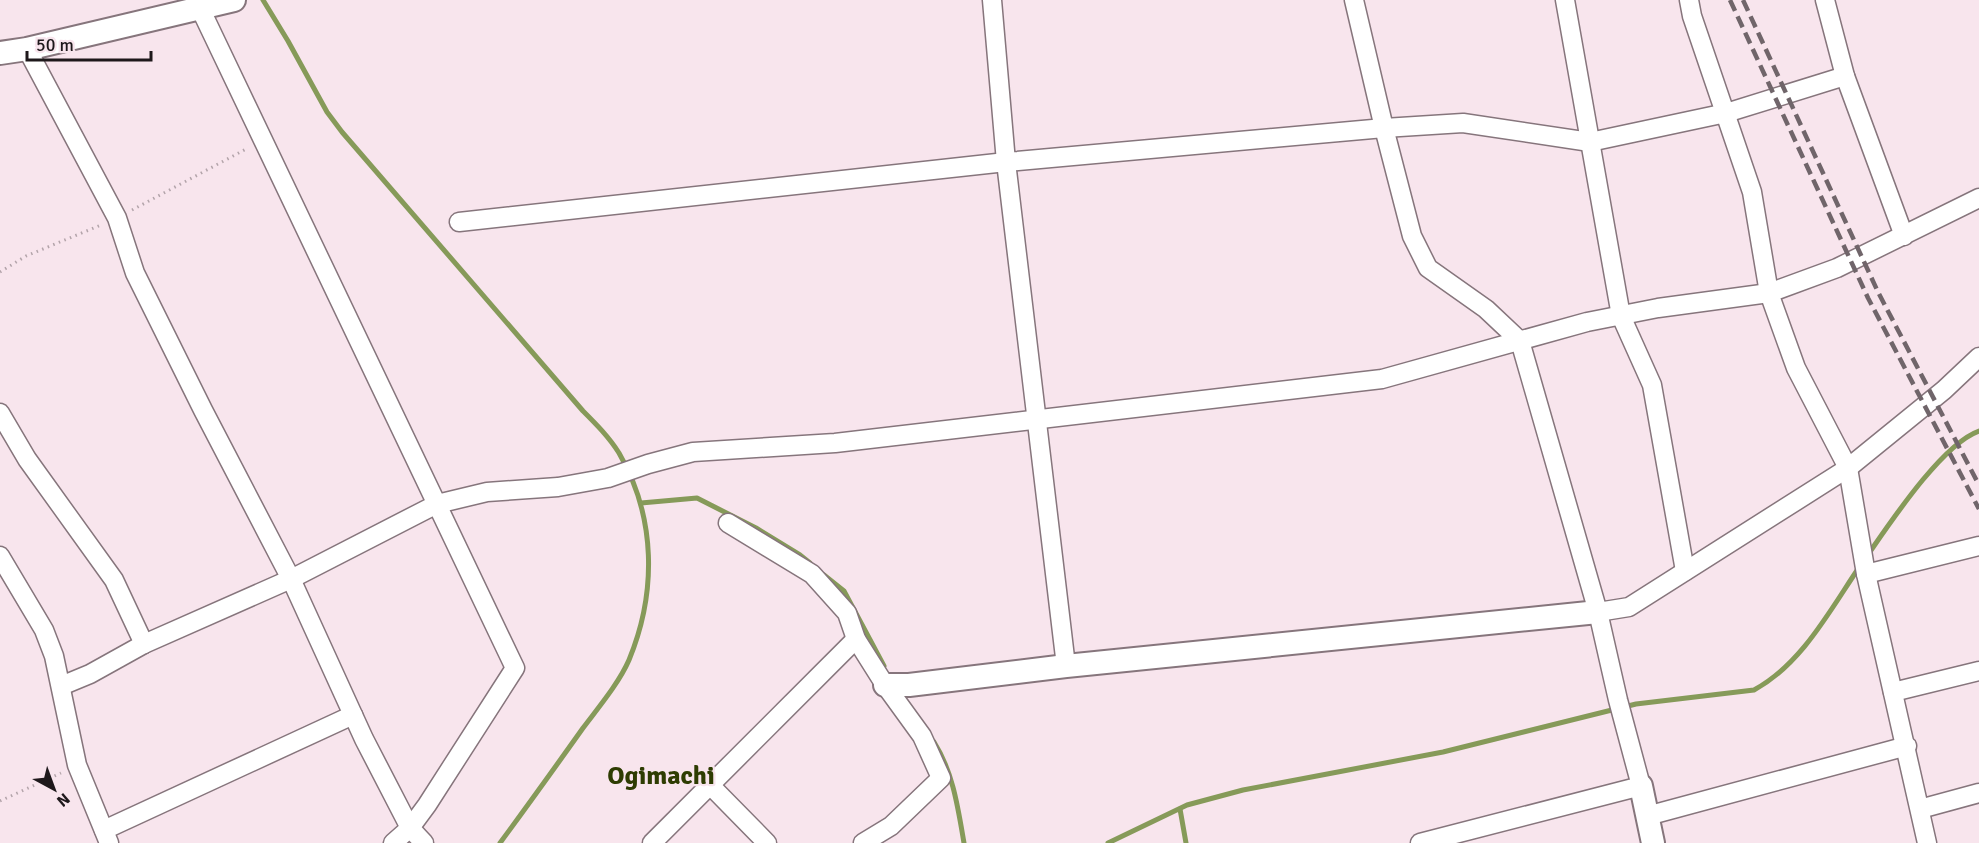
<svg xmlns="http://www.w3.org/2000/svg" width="1979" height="843" font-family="Signika,sans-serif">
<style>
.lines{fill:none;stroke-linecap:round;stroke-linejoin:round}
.stream{stroke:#869a59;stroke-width:5}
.minor-casing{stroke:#86757c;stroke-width:21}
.tertiary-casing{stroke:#86757c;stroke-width:26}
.path{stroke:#b3a4aa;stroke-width:3;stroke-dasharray:1.5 4.5;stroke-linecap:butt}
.minor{stroke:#fff;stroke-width:18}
.tertiary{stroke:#fff;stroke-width:22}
.rail{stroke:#70656a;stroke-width:4.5;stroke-dasharray:12 6;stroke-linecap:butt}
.labels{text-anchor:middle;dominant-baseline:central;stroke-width:4.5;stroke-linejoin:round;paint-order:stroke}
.quarter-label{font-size:26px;font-weight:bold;fill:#2e3c02;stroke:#f8e5ed}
</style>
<rect width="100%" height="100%" fill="#f8e5ed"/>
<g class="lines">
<g class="stream">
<path d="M263,0l25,41 39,71 15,20 241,279c13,13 26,26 36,42 37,64 38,139 10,207 -10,23 -31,48 -46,68 -27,38 -55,77 -83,115"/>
<path d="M641,503l56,-5 59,30 44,27 10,8"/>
<path d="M1867,556c23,-33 75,-112 112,-125"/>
<path d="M824,575l20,16 40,75"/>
<path d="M934,742c19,30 24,66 30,101"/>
<path d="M1180,809l6,34"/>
<path d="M1108,843l79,-38 56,-15 200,-38 193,-48 118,-14c48,-26 76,-80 106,-124"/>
</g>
<defs>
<g id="minor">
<path d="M992,0l14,162 60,504"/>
<path d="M1354,0l30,128 28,108 16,32 58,41 34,32 78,271 20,88 23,86 -221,57"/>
<path d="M1565,0l56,316 31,69 33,186"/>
<path d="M1689,0l3,16 60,176 17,101 27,75 52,100 18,106 61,269"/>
<path d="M1825,0l20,76 59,160"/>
<path d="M200,8l315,660 -88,137 -17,23 -17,15"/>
<path d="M27,49l90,169 18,55 68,137 88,169 73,160 46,89 14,15"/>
<path d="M459,222l547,-60 378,-34 79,-5 127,19 136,-29 119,-37"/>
<path d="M0,413l27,46 87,121 30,64"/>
<path d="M728,523l84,51 35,39 9,26 29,46 37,51 19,42 -50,48 -28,17"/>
<path d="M0,556l44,74 10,26 23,109 32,78"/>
<path d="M1866,574l113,-28"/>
<path d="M1598,612l31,-5 219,-139 96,-78 35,-33"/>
<path d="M61,686l29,-12 54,-30 147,-65 146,-75 50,-12 71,-5 50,-9 40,-14 45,-12 142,-9 547,-64 205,-57 71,-14 111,-15 68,-25 142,-70"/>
<path d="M1893,692l86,-21"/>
<path d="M710,785l57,58"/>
<path d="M1920,809l59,-16"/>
<path d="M1647,816l260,-70"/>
<path d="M104,830l249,-115"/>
<path d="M652,843l204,-204"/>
</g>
<g id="tertiary">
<path d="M0,53l27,-4 207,-49"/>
<path d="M885,685h24l157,-19 532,-54"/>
<path d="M1641,786l12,57"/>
</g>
</defs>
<use href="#minor" class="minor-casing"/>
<use href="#tertiary" class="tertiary-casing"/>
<g class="path">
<path d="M132,210l116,-62"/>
<path d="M0,272l26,-16 75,-31"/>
<path d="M0,801l61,-28"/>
</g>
<use href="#minor" class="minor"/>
<use href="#tertiary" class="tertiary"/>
<g class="rail">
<path d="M1730,0l138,298 111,211"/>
<path d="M1743,0l135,292 101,193"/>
</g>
</g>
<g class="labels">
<g class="quarter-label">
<text x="661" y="776">Ogimachi</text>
</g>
</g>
<g transform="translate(54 789) rotate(139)" stroke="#f8e5ed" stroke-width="4.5" paint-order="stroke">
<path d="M0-4.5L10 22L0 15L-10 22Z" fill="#1e181b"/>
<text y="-9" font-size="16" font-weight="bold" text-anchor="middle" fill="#1e181b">N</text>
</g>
<path d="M27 51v9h124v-9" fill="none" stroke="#1e181b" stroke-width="3"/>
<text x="36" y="51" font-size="18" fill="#1e181b" stroke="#f8e5ed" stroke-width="4.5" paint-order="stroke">50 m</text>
</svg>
